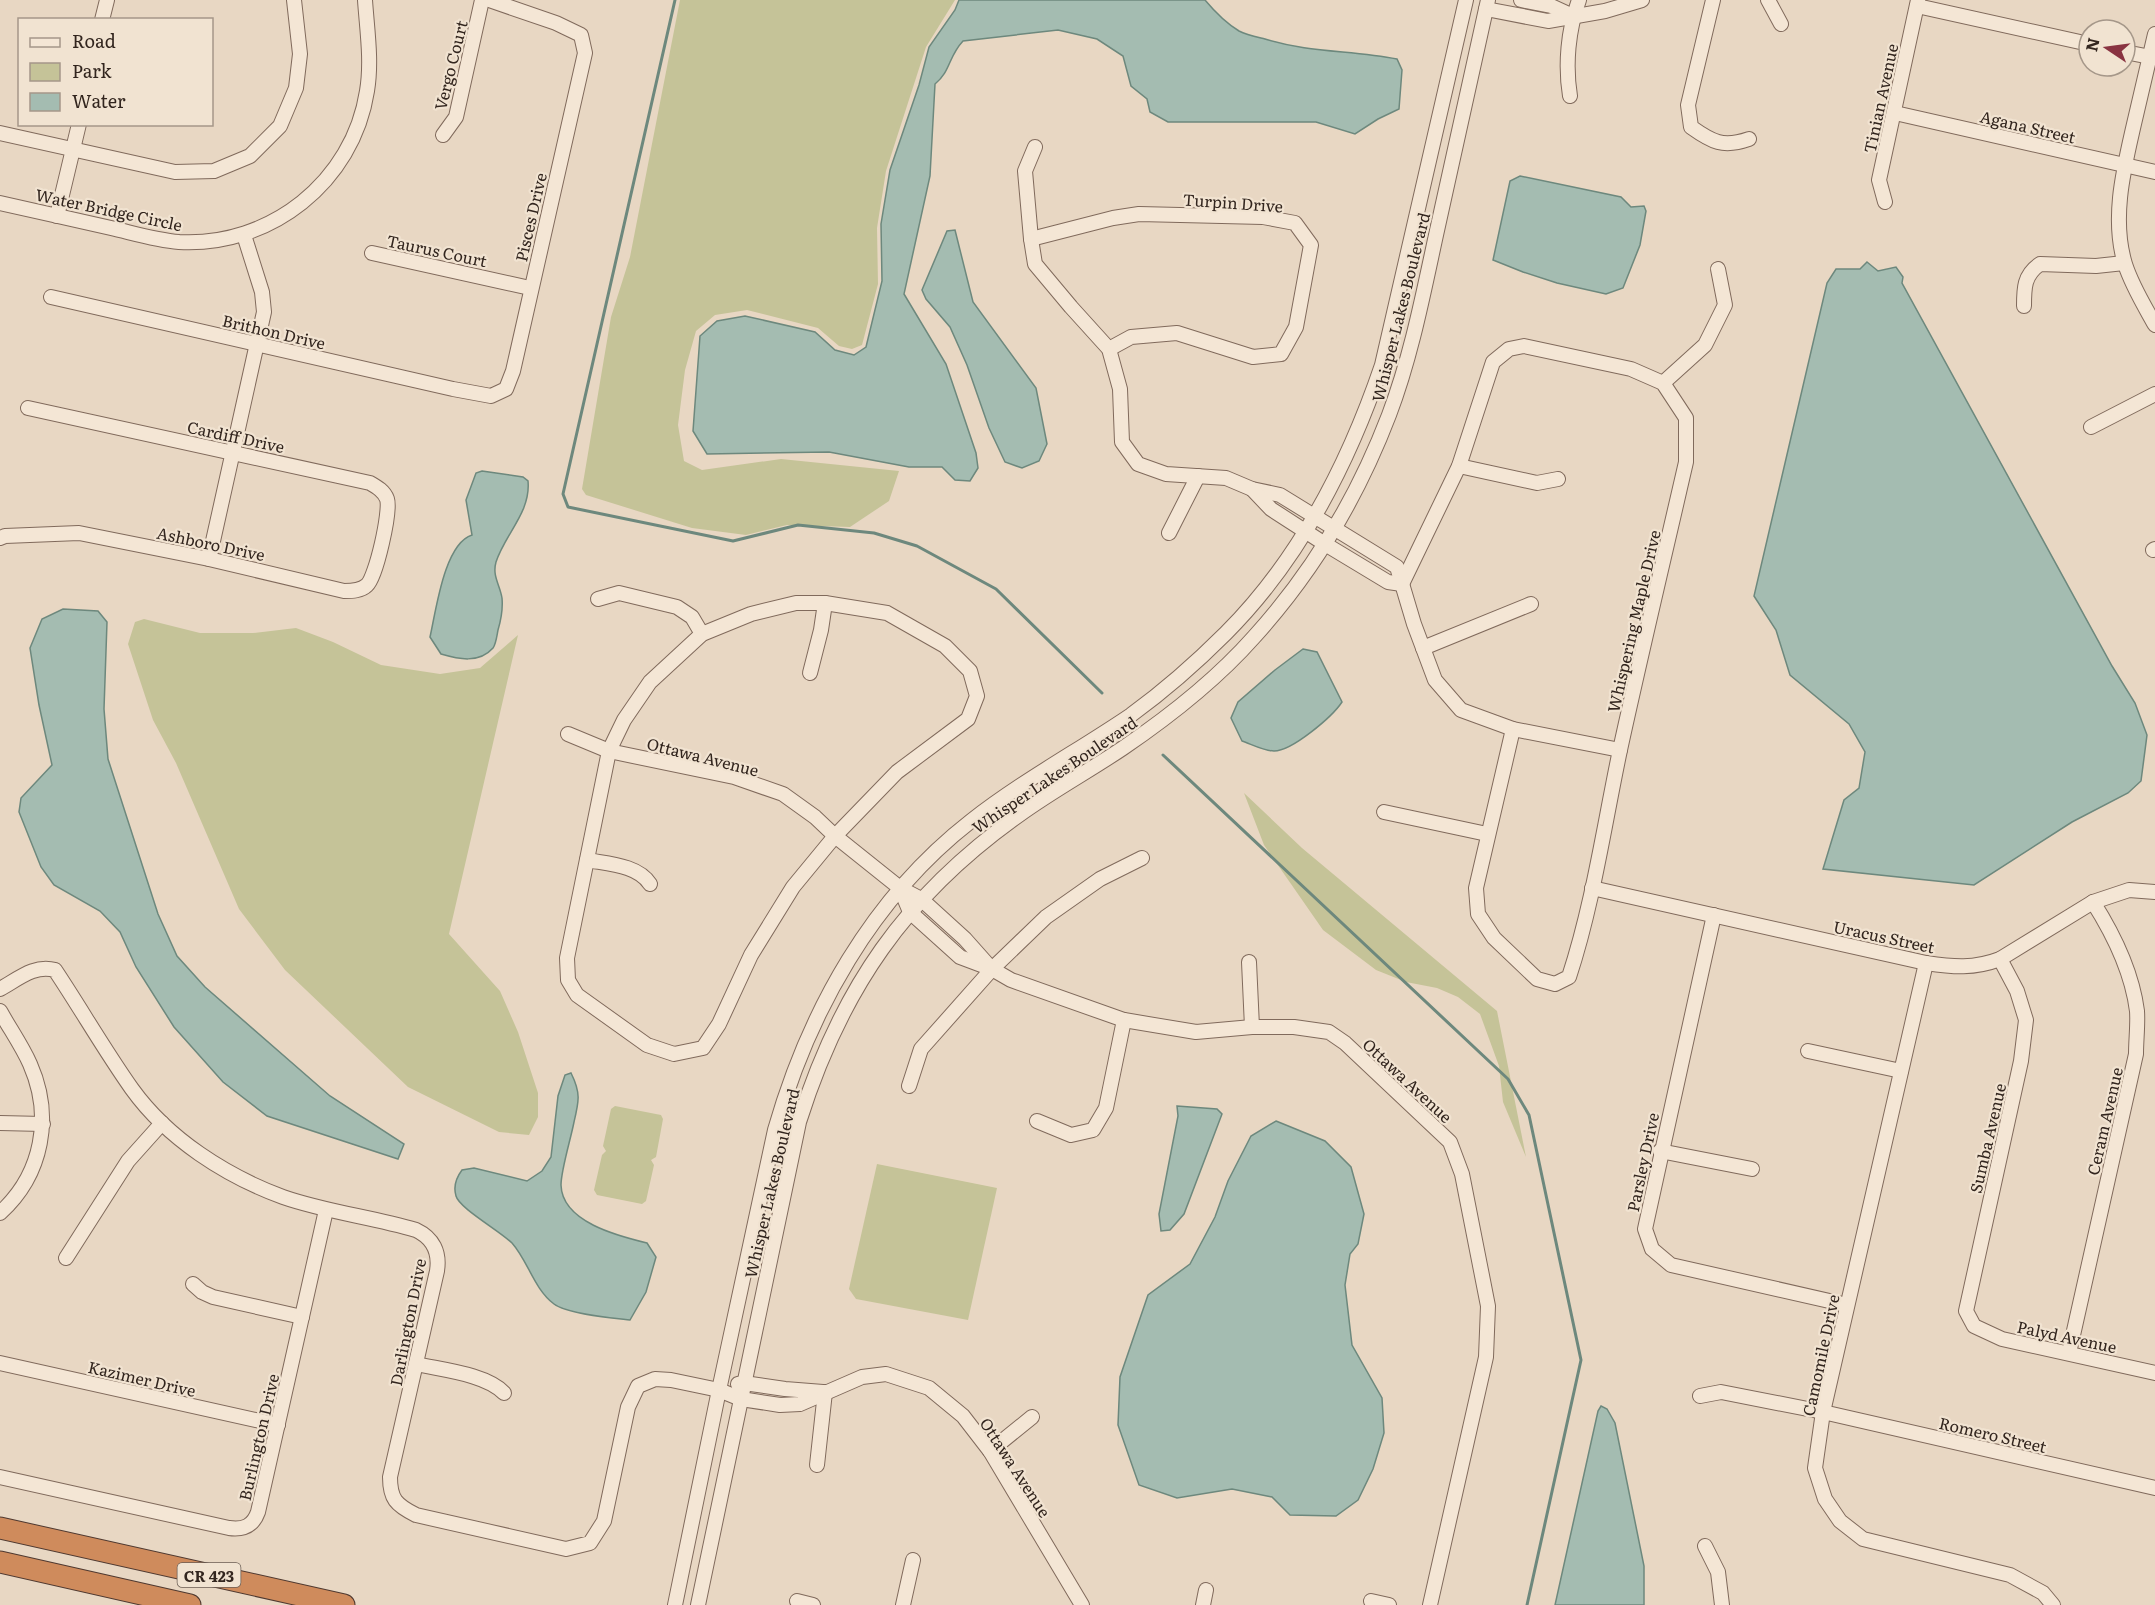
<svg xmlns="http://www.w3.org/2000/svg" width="2155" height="1605" font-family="Literata,serif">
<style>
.green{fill:#c5c398}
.water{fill:#a4bcb1;stroke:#6d887d;stroke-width:1.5}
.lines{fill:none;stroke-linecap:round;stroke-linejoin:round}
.stream{stroke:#6d887d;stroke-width:3}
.minor-casing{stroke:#806a5c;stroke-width:16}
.highway-casing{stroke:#4f3930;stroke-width:23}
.minor{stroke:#f4e6d5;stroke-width:14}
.highway{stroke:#cf8b5c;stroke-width:21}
.labels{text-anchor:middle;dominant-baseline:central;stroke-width:4.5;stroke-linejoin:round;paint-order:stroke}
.shield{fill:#f1e3d1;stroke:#6b5e54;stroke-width:1.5}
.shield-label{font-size:15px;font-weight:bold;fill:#32251e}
.street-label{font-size:16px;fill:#32251e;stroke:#f1e3d1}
</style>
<rect width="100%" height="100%" fill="#e8d7c3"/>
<g class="green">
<path d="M680,0h275l-29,47 -40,124 -9,57 1,56 -16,61 -10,4 -13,-3 -21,-18 -71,-18 -32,5 -19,16 -11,39 -7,55 6,36 18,9 79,-11 118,12 -10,30 -39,26 -63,-2 -41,10 -54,-7 -106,-33 -4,-6 29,-172 19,-60z"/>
<path d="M144,619l56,14h53l43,-5 37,14 48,23 59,9 40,-6 38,-33 -69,299 51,57 18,41 20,61v24l-9,18 -30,-3 -91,-45 -123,-117 -46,-61 -63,-146 -23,-43 -25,-76 7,-22z"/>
<path d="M1244,793l58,55 195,163 29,146 -23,-55 -4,-36 -19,-52 -22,-17 -21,-9 -31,-6 -30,-12 -53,-40 -59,-85z"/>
<path d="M615,1106l46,9 2,4 -7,38 -5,3 3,5 -8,36 -4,3 -45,-9 -3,-5 8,-35 4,-4 -3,-5 8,-37z"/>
<path d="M877,1164l120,24 -29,132 -112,-21 -7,-10z"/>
</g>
<g class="water">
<path d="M959,0h246c10,12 21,23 34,31 8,4 18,6 26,8 45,14 87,11 132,20l5,11 -3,39 -21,10 -23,15 -39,-12h-148l-18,-10 -3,-13 -16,-13 -8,-30 -26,-17 -39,-9 -95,11c-15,16 -12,30 -28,43l-5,92 -26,118 42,70 30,89 2,15 -8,13 -15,-1 -13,-13h-33l-80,-15 -122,2 -14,-23 7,-95 17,-15 28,-5 70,16 20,18 19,5 12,-8 16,-66 -1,-57 9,-54 29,-85 10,-38 26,-37z"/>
<path d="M1520,176l101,21 10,10 13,-1 2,5 -6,34 -17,43 -17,6 -49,-11 -34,-11 -30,-12 17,-79z"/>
<path d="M955,230l18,72 63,86 11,56 -8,17 -17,7 -17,-6 -16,-34 -22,-63 -17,-38 -24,-28 -4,-9 25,-59z"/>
<path d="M1867,262l11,9 18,-4 7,10 -1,6 210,383 23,37 12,32 -6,46 -13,12 -56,29 -98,63 -151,-16 21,-69 15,-12 6,-36 -16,-28 -59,-49 -14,-45 -22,-34 73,-313 9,-14h24z"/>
<path d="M482,471l41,6 5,4c3,31 -23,53 -32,81 -4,14 4,23 6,36 1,11 -1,22 -4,32 -1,5 -2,14 -5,18 -14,16 -35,11 -52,6l-11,-17c6,-26 14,-93 42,-102l-6,-35 10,-27z"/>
<path d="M63,609l35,2 9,11 -3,87 4,50 50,155 19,42 28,31 125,109 74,48 -6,15 -131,-43 -44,-34 -49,-55 -38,-60 -16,-35 -20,-21 -46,-26 -13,-18 -22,-55 2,-14 31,-33 -13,-60 -9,-57 12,-29z"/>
<path d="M1303,649l14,3 25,50c-10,15 -50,49 -68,49 -10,0 -23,-7 -32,-10l-11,-23 7,-16 37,-32z"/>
<path d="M571,1073c10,20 8,28 3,49 -3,16 -13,48 -13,63 1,37 57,51 86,58l9,14 -10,35 -16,28c-17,-2 -63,-6 -76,-16 -20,-15 -26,-43 -42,-61 -12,-12 -53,-35 -56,-47 -3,-10 0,-18 6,-26l12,-2 53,13 15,-10 9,-14 7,-61 7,-21z"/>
<path d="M1177,1106l40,3 5,5 -38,100 -14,16 -9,1 -2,-17 19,-98z"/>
<path d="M1276,1121l49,20 26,26 13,47 -6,30 -8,10 -5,31 7,60 30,53 2,35 -11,36 -15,31 -22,16 -46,-1 -18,-18 -40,-8 -55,9 -38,-13 -21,-60 2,-48 28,-82 42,-31 25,-47 13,-36 23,-45z"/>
<path d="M1601,1406l6,3 8,14 29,143v39h-89l43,-194z"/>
</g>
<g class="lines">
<g class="stream">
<path d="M675,0l-112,494 5,13 165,34 65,-16 76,8 43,13 79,43 106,104"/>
<path d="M1163,755l345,324 21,36 52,245 -54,245"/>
</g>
<defs>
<g id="minor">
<path d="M1521,0l30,6 22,10"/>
<path d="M1713,0l-25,105 3,22c21,15 32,21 58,12"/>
<path d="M1768,0l13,24"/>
<path d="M1917,6l172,38"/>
<path d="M1486,9l62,12 57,-10 37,-11"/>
<path d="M102,20l5,-20"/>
<path d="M2155,34c-7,30 -14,60 -21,90 -10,44 -23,94 -9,140 7,22 19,41 30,61"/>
<path d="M2125,52l30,6"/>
<path d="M1570,96c-5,-31 -2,-66 9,-96"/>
<path d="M1895,113l260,59"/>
<path d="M0,133l175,39 39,-1 36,-15 30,-30 16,-38 4,-34 -6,-54"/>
<path d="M443,135l13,-18 26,-117"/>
<path d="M1035,147l-10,24 6,68 4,25 36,43 38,42 11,40 2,53 16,22 28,10 60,4 26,11 28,6 117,72 17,57 21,56 26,30 52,19 107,21"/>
<path d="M1885,202l-6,-22 39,-180"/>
<path d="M0,203c37,8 74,17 111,25 22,5 45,12 68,14 91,5 174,-60 188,-151 5,-30 0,-61 -2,-91"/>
<path d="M57,216l22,-92"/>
<path d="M1031,239l82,-21 26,-4 124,3 32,6 16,22 -15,82 -15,27 -28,3 -76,-24 -46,4 -22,12"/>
<path d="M372,253l158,35"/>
<path d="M51,297l402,92 38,7 15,-7 7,-18 72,-318 -4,-18 -25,-12 -67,-23"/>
<path d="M2024,306c0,-18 0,-31 16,-42l56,2 28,-3"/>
<path d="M1663,383l42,-38 20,-40 -7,-36"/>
<path d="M2091,427l64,-33"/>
<path d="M1459,466l78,17 21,-4"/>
<path d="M1252,489l19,20 54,35 63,38 14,2"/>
<path d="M1169,533l29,-57"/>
<path d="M0,538l5,-2 74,-3 130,26 135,32c8,0 17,0 23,-6 9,-8 24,-74 20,-86 -3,-8 -10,-12 -17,-16l-342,-75"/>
<path d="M2153,550l2,-1"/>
<path d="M209,559l55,-247 -2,-20 -18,-57"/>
<path d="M1402,584l57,-118 34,-104 16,-13 15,-3 107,23 32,14 23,35v44c-22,96 -45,192 -66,288 -16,76 -27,154 -51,227l-14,7 -18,-5 -43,-41 -16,-24 -2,-26 37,-159"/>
<path d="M598,599l21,-6 58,14 15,10 10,17"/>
<path d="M796,603h29l62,10 58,33 25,25 7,25 -9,23 -71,53 -62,64 -42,51 -42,68 -32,69 -16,24 -29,6 -27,-9 -70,-50 -9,-15 -1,-22 42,-207 15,-31 26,-38 52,-48 49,-20z"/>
<path d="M1423,648l108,-44"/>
<path d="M810,673l11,-43 4,-27"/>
<path d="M568,734l41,17 125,26 49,17 32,23 20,19 65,52 21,11 44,40 24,27"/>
<path d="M1384,812l103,22"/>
<path d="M587,860c21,4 51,5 63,24"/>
<path d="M900,888l10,24 50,45 32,12 19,11 113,40 72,12 56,-5h42l35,5 16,11 105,99 12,32 26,132 -2,51 -56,248"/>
<path d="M1592,888l334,75c27,4 48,6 74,-4l93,-57 36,-12 26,2"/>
<path d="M1714,915l-69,314 7,20 19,16 176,40"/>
<path d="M2000,959l17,32 9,29 -5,41 -55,250 8,15 28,13 153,34"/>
<path d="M1249,962l3,65"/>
<path d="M1926,963l-103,449 -8,56 10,31 15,22 23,18 147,36 33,18 10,12"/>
<path d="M0,989c18,-10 35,-25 55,-19 26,39 50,81 77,119 36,50 94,87 151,108 43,15 89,20 133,33 17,8 24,22 21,41l-47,206c0,22 6,28 26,38l150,34 24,-6 14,-22 24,-114 10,-21 17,-7 16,1 48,10 22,9 39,6 20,-1 62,-27 24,-3 43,14 34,28 27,35 92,154"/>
<path d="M0,1011c10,18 22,35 30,53 23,52 13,110 -30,149"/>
<path d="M1808,1051l93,20"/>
<path d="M909,1086l12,-37 71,-80 54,-52 54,-38 42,-21"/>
<path d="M1037,1121l34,14 22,-5 13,-22 18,-88"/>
<path d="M0,1123l43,1"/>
<path d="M1660,1151l92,18"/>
<path d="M66,1258l62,-97 34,-38"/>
<path d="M193,1284l9,8 11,5 89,20"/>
<path d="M2069,1353l67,-299c0,-14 2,-30 1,-43 -5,-39 -23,-76 -44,-109"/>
<path d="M0,1363l278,62"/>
<path d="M416,1364c26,6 70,10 88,29"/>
<path d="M738,1384l6,-1 41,6 38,3"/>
<path d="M1700,1396l21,-4 102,20 332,76"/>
<path d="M990,1451l42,-34"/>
<path d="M817,1465l8,-73"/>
<path d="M0,1477l229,51c15,2 24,-2 29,-16l68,-302"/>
<path d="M1705,1546l13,26 4,33"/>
<path d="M797,1601l16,4"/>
<path d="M1371,1601l18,4"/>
<path d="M675,1605l44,-215 56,-260c34,-119 97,-232 196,-309 51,-40 107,-70 160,-106 33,-24 66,-53 95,-82 74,-74 123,-171 156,-268l84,-365"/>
<path d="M698,1605l101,-483c42,-133 106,-226 220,-307 33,-24 70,-44 104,-67 47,-32 93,-68 131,-111 58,-64 104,-141 135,-222 22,-58 34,-120 47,-180 17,-78 35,-157 52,-235"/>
<path d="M903,1605l10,-45"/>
<path d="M1203,1605l3,-15"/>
</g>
<g id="highway">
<path d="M0,1528l344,77"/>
<path d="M0,1562l190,43"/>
</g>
</defs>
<use href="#minor" class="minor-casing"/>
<use href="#highway" class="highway-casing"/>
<use href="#minor" class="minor"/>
<use href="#highway" class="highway"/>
</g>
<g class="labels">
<rect class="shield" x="177.5" y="1563" width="63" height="24" rx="4.5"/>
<g class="shield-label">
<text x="209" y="1575">CR 423</text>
</g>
<g class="street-label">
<text transform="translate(450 65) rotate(-76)">Vergo Court</text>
<text transform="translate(1880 98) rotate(-78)">Tinian Avenue</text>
<text transform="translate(2028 126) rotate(13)">Agana Street</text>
<text transform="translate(1233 202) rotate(4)">Turpin Drive</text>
<text transform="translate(109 209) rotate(12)">Water Bridge Circle</text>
<text transform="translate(530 217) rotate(-77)">Pisces Drive</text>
<text transform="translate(437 250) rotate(12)">Taurus Court</text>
<text transform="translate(1400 307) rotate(-76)">Whisper Lakes Boulevard</text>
<text transform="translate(274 331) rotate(13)">Brithon Drive</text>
<text transform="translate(236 436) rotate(12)">Cardiff Drive</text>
<text transform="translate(211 543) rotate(12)">Ashboro Drive</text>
<text transform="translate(1633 621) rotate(-77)">Whispering Maple Drive</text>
<text transform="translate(703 756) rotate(14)">Ottawa Avenue</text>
<text transform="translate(1054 774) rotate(-34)">Whisper Lakes Boulevard</text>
<text transform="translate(1884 936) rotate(12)">Uracus Street</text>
<text transform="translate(1408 1080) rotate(43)">Ottawa Avenue</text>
<text transform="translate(2104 1121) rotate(-77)">Ceram Avenue</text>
<text transform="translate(1987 1138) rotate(-77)">Sumba Avenue</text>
<text transform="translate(1642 1162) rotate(-78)">Parsley Drive</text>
<text transform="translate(771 1183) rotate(-77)">Whisper Lakes Boulevard</text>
<text transform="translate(407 1322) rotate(-79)">Darlington Drive</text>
<text transform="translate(2067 1336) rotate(12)">Palyd Avenue</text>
<text transform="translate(1820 1355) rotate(-78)">Camomile Drive</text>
<text transform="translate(142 1378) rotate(13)">Kazimer Drive</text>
<text transform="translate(1993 1434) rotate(13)">Romero Street</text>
<text transform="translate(258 1437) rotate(-77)">Burlington Drive</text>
<text transform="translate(1016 1467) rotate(57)">Ottawa Avenue</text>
</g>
</g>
<rect x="18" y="18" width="195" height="108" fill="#f1e3d1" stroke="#a59789" stroke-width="1.5"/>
<rect x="30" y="38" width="30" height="9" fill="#f4e6d5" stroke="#a59789" stroke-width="1.5"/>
<text x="72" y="48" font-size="18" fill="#32251e">Road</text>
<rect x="30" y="63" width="30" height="18" fill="#c5c398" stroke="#a59789" stroke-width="1.5"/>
<text x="72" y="78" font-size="18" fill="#32251e">Park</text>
<rect x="30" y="93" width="30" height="18" fill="#a4bcb1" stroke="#a59789" stroke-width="1.5"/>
<text x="72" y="108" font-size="18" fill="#32251e">Water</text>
<g transform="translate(2107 48) rotate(283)"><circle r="28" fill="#f1e3d1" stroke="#a59789" stroke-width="1.5"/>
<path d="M0-4.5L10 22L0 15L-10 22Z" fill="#893341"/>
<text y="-9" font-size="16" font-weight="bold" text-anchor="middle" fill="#32251e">N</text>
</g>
</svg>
